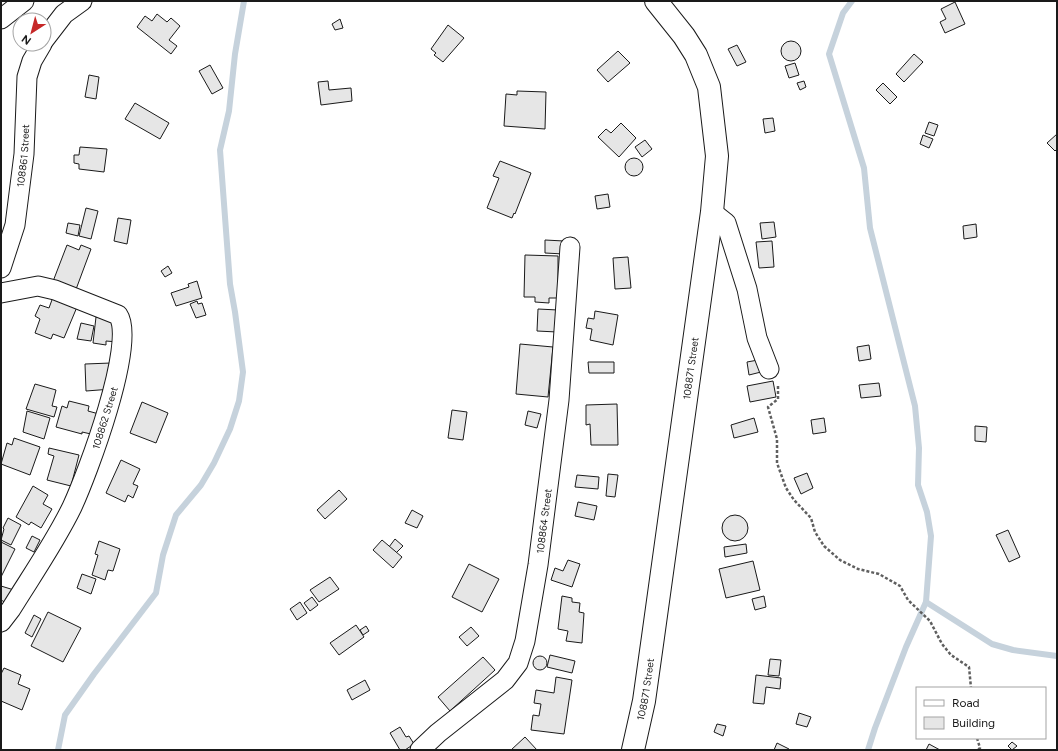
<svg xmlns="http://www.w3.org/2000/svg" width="1058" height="751" font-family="Figtree,sans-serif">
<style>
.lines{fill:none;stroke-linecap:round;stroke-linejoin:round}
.stream{stroke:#c6d2dc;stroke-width:6}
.building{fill:#e6e6e6;stroke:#1a1a1a}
.minor-casing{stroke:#1a1a1a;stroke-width:21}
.tertiary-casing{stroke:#1a1a1a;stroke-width:24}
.path{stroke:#5f5f5f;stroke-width:2.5;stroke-dasharray:3 2;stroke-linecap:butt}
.minor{stroke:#fff;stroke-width:19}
.tertiary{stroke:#fff;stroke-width:22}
.labels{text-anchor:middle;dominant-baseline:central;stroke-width:3;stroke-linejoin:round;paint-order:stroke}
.street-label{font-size:10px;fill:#1a1a1a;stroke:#fff}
</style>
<rect width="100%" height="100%" fill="#fff"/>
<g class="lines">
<g class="stream">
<path d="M852,1l-9,12 -14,41 35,114 6,60 45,178 4,42 -1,37 9,27 4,24 -5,66 -20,45 -31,81 -7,22"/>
<path d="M926,602l66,42 21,6 44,6"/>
<path d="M58,750l7,-35 29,-41 62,-81 7,-38 13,-40 25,-30 13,-22 16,-34 9,-28 4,-29 -8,-60 -5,-28 -10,-134 9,-39 6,-57 9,-53"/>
</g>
</g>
<g class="building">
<path d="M955,2l10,22 -20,9 -5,-11 6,-3 -5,-10z"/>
<path d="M157,14l10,8 4,-4 9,8 -11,14 8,6 -6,8 -34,-27 8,-11 7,5z"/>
<path d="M340,19l3,9 -8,2 -3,-6z"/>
<path d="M448,25l16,13 -21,24 -9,-7 2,-2 -5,-4z"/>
<circle cx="791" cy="51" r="10"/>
<path d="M737,45l9,17 -9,4 -9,-17z"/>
<path d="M618,51l12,12 -22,19 -11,-12z"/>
<path d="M914,54l9,8 -19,20 -8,-8z"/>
<path d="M795,63l4,12 -10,3 -4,-12z"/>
<path d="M210,65l13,23 -11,6 -13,-23z"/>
<path d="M89,75l10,2 -3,22 -11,-2z"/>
<path d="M328,81l1,9 22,-2 1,13 -31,4 -3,-23z"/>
<path d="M804,81l2,6 -6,3 -3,-7z"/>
<path d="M883,83l14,14 -7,7 -14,-14z"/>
<path d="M517,91l29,1 -1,37 -41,-3 2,-32 11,1z"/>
<path d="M135,103l34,20 -9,16 -35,-20z"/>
<path d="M773,118l2,13 -10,2 -2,-14z"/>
<path d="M929,122l9,3 -4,11 -9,-3z"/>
<path d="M621,123l15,15 -17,19 -21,-20 8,-8 5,4z"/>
<path d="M1057,134v15l-2,2 -8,-8z"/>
<path d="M923,135l10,4 -4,9 -9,-4z"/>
<path d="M645,140l7,9 -10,8 -7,-10z"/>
<path d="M80,147l27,2 -3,23 -25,-3v-5l-5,-1v-8h5z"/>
<circle cx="634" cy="167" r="9"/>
<path d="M500,161l31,12 -16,41 -1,-1 -2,5 -25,-10 12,-30 -6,-2z"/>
<path d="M608,194l2,13 -13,2 -2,-13z"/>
<path d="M86,208l12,3 -7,28 -12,-3z"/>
<path d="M118,218l13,2 -4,24 -13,-3z"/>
<path d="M774,222l2,15 -14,2 -2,-16z"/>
<path d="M68,223l12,2 -2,11 -12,-3z"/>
<path d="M976,224l1,13 -13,2 -1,-13z"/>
<path d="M545,240l19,1v13l-19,-1z"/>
<path d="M772,241l2,26 -15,1 -3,-26z"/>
<path d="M67,245l12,5 2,-5 10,4 -16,43 -23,-8z"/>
<path d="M525,255l33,1v42h-9v5l-14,-1v-5h-11z"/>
<path d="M628,257l3,31 -16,1 -2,-31z"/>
<path d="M168,266l4,7 -7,4 -4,-6z"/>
<path d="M197,281l5,17 -26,8 -5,-13 18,-6 -1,-3z"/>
<path d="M53,297l24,10 -13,31 -11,-4 -2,5 -16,-6 5,-14 -5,-3 5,-11 9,3z"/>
<path d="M197,301l1,3 4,-1 4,12 -10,3 -6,-14z"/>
<path d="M538,309l20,1 -1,22 -20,-1z"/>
<path d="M595,311l23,4 -5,30 -23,-5 2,-11 -6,-1 2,-10 6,1z"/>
<path d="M96,317l25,3 -3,22 -12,-1v4l-13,-2z"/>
<path d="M81,323l13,3 -3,15 -14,-2z"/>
<path d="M520,344l33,3 -5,50 -32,-3z"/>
<path d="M869,345l2,14 -12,2 -2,-14z"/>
<path d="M758,360l3,12 -12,3 -2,-13z"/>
<path d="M588,362h26v11h-25z"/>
<path d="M111,363l1,26 -26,2 -1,-27z"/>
<path d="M773,381l3,16 -26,5 -3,-16z"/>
<path d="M879,383l2,13 -20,2 -2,-13z"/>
<path d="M35,384l21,6 -4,16 5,1 -3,10 -28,-8z"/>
<path d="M69,401l20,5 -1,5 11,3 -8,20 -9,-2v2l-26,-7 6,-21 5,2z"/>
<path d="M142,402l26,11 -12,30 -26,-10z"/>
<path d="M617,404l1,41h-27l-1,-21 -4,1v-20z"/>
<path d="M452,410l15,2 -4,28 -15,-2z"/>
<path d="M27,411l23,7 -6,21 -21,-7z"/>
<path d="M528,411l13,3 -4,14 -12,-3z"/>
<path d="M754,418l4,14 -24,6 -3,-13z"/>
<path d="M824,418l2,14 -13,2 -2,-14z"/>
<path d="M975,426l12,1 -1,15 -11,-1z"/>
<path d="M14,438l26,9 -10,28 -29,-11 6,-21 5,2z"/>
<path d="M49,448l30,7 -8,31 -24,-6 7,-24 -6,-2z"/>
<path d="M121,460l19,9 -7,15 5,2 -5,12 -5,-3 -3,7 -19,-9z"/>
<path d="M807,473l6,15 -12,6 -7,-16z"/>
<path d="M608,474l10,1 -3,22 -9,-1z"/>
<path d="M577,475l22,2 -1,12 -23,-2z"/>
<path d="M33,486l15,9 -5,9 9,5 -11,19 -10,-6 -2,3 -13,-8z"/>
<path d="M339,490l8,9 -22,20 -8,-9z"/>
<path d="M578,502l19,4 -3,14 -19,-4z"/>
<path d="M412,510l11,6 -6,12 -12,-5z"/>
<circle cx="735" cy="528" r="13"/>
<path d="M8,518l13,7 -10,20 -10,-5 3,-11 -1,-1z"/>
<path d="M1008,530l12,27 -11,5 -13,-27z"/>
<path d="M32,536l8,4 -6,12 -8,-4z"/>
<path d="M395,539l8,7 -7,7 -7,-6z"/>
<path d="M382,540l20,17 -9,11 -20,-18z"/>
<path d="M99,541l21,8 -7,22 -5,-1 -3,10 -13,-5 6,-20 -3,-1z"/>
<path d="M1,542l14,7 -14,28z"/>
<path d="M746,544l1,9 -22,4 -1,-10z"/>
<path d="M568,560l12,4 -8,23 -21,-7 4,-12 8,3z"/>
<path d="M753,561l7,29 -34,8 -7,-29z"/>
<path d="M469,564l30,15 -17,33 -30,-15z"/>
<path d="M82,574l14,5 -5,15 -14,-6z"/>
<path d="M330,577l9,12 -20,13 -9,-12z"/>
<path d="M1,586l13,4 -6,14 -7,-4z"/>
<path d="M562,596l10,2v4l8,1 -1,9 5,1 -2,30 -16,-2 2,-10 -10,-2z"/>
<path d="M764,596l2,11 -11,3 -3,-11z"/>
<path d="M312,597l6,8 -8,6 -6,-8z"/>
<path d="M300,602l7,11 -10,7 -7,-11z"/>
<path d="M48,612l33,16 -18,34 -32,-16z"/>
<path d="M34,615l7,4 -9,18 -7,-4z"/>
<path d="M356,625l8,12 -25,18 -9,-12z"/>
<path d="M366,626l3,5 -6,4 -3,-5z"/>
<path d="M471,627l8,9 -12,10 -8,-9z"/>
<path d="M550,655l25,6 -3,12 -25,-6z"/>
<circle cx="540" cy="663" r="7"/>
<path d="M483,657l12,13 -45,41 -12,-14z"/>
<path d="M770,659l11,1 -2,16 -11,-1z"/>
<path d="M4,668l17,7 -3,9 12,5 -8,21 -21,-9v-27z"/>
<path d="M756,675l25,3 -1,11 -14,-2 -2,17 -11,-1z"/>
<path d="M556,677l16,3 -8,54 -33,-4 2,-15 6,1 2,-12 -7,-1 2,-13 18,3z"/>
<path d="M365,680l5,10 -18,10 -5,-10z"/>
<path d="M799,713l12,4 -4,10 -11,-3z"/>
<path d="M717,724l9,2 -3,10 -9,-4z"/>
<path d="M400,727l6,10 3,-1 5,8 -9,6h-5l-10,-17z"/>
<path d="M525,737l12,13h-26z"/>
<path d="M1012,742l5,4 -5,4 -4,-4z"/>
<path d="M777,743l12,6v1h-15z"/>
<path d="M929,744l11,6h-14z"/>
</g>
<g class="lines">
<defs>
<g id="minor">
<path d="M1,19l23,-18"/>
<path d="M44,40l20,-26 18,-13"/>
<path d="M712,212l14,11 21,66 10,49 12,31"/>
<path id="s1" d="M1,268l14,-43 9,-71 3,-77 5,-16 10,-17"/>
<path d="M1,293l37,-7 17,4 63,25c19,27 -31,160 -46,192 -17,35 -40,68 -61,102l-10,13"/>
<path id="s2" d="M420,750l18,-17 67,-53 13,-17 7,-22 13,-76 21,-165 11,-153"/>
</g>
<g id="tertiary">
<path id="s3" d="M633,750l11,-49 9,-64 59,-425 5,-56 -8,-69 -13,-32 -12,-19 -28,-35"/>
</g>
</defs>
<use href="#minor" class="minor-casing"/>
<use href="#tertiary" class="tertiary-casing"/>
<g class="path">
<path d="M778,386v13l-10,8 9,32v24l9,25 8,12 17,18 4,14 9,14 16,14 18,9 21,5 21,12 8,14 22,21 12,23 9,11 18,12 2,21"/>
<path d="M977,738l3,10 -2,2"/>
</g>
<use href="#minor" class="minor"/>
<use href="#tertiary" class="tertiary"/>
</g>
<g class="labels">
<g class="street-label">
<text stroke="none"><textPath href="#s1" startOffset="115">108861 Street</textPath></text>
<text stroke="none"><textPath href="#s3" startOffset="386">108871 Street</textPath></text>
<text transform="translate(105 418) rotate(-73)">108862 Street</text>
<text stroke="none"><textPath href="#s2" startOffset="276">108864 Street</textPath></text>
<text stroke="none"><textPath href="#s3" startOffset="62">108871 Street</textPath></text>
</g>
</g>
<rect width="1058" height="751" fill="none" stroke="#1a1a1a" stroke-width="4"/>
<rect x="916" y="687" width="130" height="52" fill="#ffffff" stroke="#a3a3a3"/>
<rect x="924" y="700" width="20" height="6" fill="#ffffff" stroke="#a3a3a3"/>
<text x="952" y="707" font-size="12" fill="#1a1a1a">Road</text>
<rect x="924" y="717" width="20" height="12" fill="#e6e6e6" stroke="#a3a3a3"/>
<text x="952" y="727" font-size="12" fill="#1a1a1a">Building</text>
<g transform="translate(32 32) rotate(216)"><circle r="19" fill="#ffffff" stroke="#a3a3a3"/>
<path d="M0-3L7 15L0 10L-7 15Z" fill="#c62828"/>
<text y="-6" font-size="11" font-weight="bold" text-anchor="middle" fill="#1a1a1a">N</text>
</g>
</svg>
